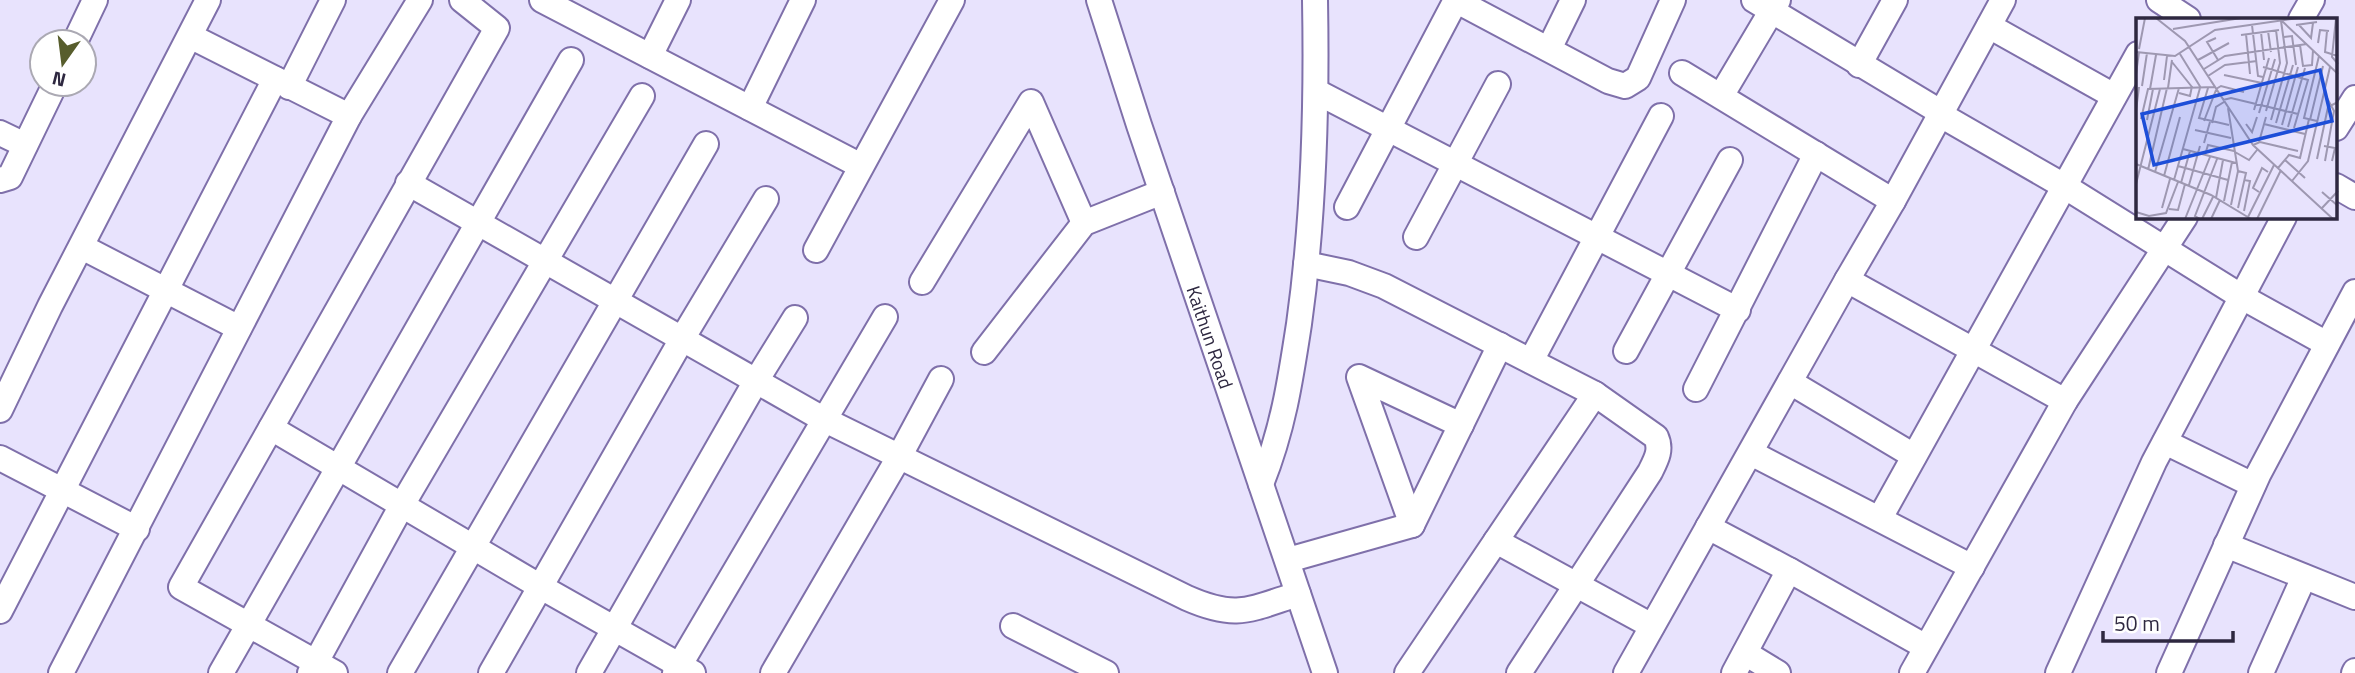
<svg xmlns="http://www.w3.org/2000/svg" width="2355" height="673" font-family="'Titillium Web',sans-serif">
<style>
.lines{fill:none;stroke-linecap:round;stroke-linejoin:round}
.minor-casing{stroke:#7f70aa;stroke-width:28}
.minor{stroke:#fff;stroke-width:24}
.labels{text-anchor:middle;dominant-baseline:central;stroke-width:5;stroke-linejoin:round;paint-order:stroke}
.street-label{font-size:19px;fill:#2e2840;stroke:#fff}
.inset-road{fill:none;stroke:#9e98b1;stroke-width:2}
.view{fill:#1d4ed8;fill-opacity:0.15;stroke:#1d4ed8;stroke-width:3.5}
.inset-edge{fill:none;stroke:#2e2840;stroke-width:3.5}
</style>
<rect width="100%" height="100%" fill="#e8e3fd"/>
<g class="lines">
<defs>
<g id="minor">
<path d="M542,0l319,166"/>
<path id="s1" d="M1099,0l40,125 186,548"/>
<path d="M1455,0l153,81 17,5 13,-8 35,-78"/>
<path d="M1754,0l188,113"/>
<path d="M2159,0l29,19"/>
<path d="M2301,19l11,-19"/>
<path d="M1989,26l125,70"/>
<path d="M75,42l20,-42"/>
<path d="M1549,49l24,-49"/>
<path d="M650,56l28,-56"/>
<path d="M1859,65l36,-65"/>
<path d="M1682,73l211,128"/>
<path d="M289,87l44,-87"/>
<path d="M1317,92l421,218"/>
<path d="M1721,96l57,-96"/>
<path d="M750,108l53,-108"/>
<path d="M1939,114l125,72 178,111 85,47"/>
<path d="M349,116l71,-116"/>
<path d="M2336,128l19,-30"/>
<path d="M0,133l25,12"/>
<path d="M0,180l10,-3 45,-93"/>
<path d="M408,183l415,236 364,179c50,22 63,11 111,-4"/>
<path d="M2336,186l19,11"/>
<path d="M1347,207l109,-207"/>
<path d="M1416,237l82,-153"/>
<path d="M82,247l157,81"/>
<path d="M816,250l136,-250"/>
<path d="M1306,264l43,9 35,13 211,108 61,43c6,13 0,23 -6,35l-131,201"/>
<path d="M1847,280l218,121"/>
<path d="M922,282l109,-180 53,121"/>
<path d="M1626,351l104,-191"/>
<path d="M984,352l100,-129 78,-31"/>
<path d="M1531,361l130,-245"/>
<path d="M1790,382l124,74"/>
<path d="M1696,389l120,-235"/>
<path d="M0,410l50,-104 158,-306"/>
<path d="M271,428l270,159 152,86"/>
<path d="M2165,442l88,43"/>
<path d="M1751,453l221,114"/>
<path d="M0,458l137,71"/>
<path d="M1261,484c22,-55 29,-101 38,-160 15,-107 18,-216 16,-324"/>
<path d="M1880,518l258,-464"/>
<path d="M1412,525l-53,-148 102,48"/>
<path d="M1708,527l81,43 137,77"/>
<path d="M1496,541l156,85"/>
<path d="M2226,545l129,52"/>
<path d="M1288,560l124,-35 88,-180"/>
<path d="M0,611l275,-532"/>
<path d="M1013,626l93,47"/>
<path d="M1745,653l33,20"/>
<path d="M61,673l288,-557 -159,-80"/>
<path d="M221,673l350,-613"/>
<path d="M310,673l92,-168 240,-409"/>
<path d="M335,673l-154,-86 316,-559 -35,-28"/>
<path d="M400,673l306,-529"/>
<path d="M491,673l191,-334 84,-140"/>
<path d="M589,673l167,-292 39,-63"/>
<path d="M675,673l210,-356"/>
<path d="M773,673l126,-216 42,-78"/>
<path d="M1407,673l188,-279"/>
<path d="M1626,673l221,-393 46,-79 110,-201"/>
<path d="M1734,673l55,-103"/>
<path d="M1912,673l153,-272 120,-184"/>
<path d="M2058,673l96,-211 130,-245"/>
<path d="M2169,673l89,-198 97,-183"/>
<path d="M2261,673l43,-96"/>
<path d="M2354,673l1,-2"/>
</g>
</defs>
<use href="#minor" class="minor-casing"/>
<use href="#minor" class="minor"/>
</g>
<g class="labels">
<g class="street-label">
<text stroke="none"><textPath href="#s1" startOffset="355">Kaithun Road</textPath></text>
</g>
</g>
<g transform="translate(2136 18)">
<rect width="201" height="201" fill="#e8e3fd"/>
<path class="inset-road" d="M20,0l29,23 68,104 80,74M200,0l-4,39 6,7M146,3l56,53M116,7l6,51 5,1M160,7l21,-3M163,7l12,13 2,-15M37,11l68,-11M132,13l3,21M191,13l-2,21 13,4M125,14l3,28M110,16l4,40M105,17l38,-5M148,19l8,-1 4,29M80,20l-9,4 11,18M182,25l2,-13 9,1M164,27l3,21 9,-1 1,-15M3,31l6,-31M0,34l39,4 40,-26 83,-12M44,36l21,34M62,42l31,-17M36,44l20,25M127,49l45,13 -14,48M68,51l21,-13 82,-12M0,56l3,-22M88,57l38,8M72,58l17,-11 32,-4M28,62l3,-24M6,68l5,-33M32,70l4,-28M72,70l-9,30 30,7M14,71l6,-34M80,71l5,-3 23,6M43,75l11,3 2,-10M87,82l8,-2 67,16M92,90l10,63 -7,34M118,92l15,-52M0,93l3,-24M130,93l14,-48 -4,-33M123,95l16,-54M5,101l7,-30 67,-2M11,102l6,-31M135,102l16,-57 -6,-42M174,102l13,-54M68,103l12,-31M181,103l-13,-3 15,-62M76,105l4,-16 8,-5M140,105l17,-58M110,106l6,8 5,-15M128,106l41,10M146,107l16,-58M152,109l17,-59M59,112l36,8M123,124l7,-25M68,125l6,-21M117,127l7,-3 38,9M188,128l11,2 -3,13M47,131l53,14M99,134l14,8 8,-10M69,137l3,-10 26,6M181,141l11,-52 10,-5M149,142l20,18M189,143l9,-50 -7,-13M0,146l75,31 40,24M42,148l50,14M142,150l11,-13 11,3 9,-39M12,152l19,-82M102,153l8,2 -8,35M19,154l24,-84M28,158l16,-59M38,162l26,-92M156,163l16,-20 22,-94M45,165l9,-32M0,166l24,-95M53,167l11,-39M123,174l-6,-4 9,-20 6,4M186,174l16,14M80,180l7,-38M88,183l8,-39M26,190l8,-29M186,190l16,-17M33,191l9,1 7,-26M108,193l6,-30 -6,-1M0,194l13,4 17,-3 12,-31M112,199l26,-52M49,201l25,-62M64,201l-5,-3 22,-57M66,201l11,-22M75,201l9,-19M121,201l24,-49"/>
<path class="view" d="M184,52l12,51 -178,44 -12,-51z"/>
<rect width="201" height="201" class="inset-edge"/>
</g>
<g transform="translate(63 63) rotate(194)"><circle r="33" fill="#ffffff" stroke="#aba9b3" stroke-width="2"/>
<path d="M0-5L12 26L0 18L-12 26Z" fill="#575d2c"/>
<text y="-10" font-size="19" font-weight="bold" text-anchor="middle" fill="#2e2840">N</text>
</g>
<path d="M2103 631v10h130v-10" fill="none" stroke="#2e2840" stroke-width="3.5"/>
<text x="2114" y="631" font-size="21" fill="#2e2840" stroke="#ffffff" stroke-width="5" paint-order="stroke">50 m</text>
</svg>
